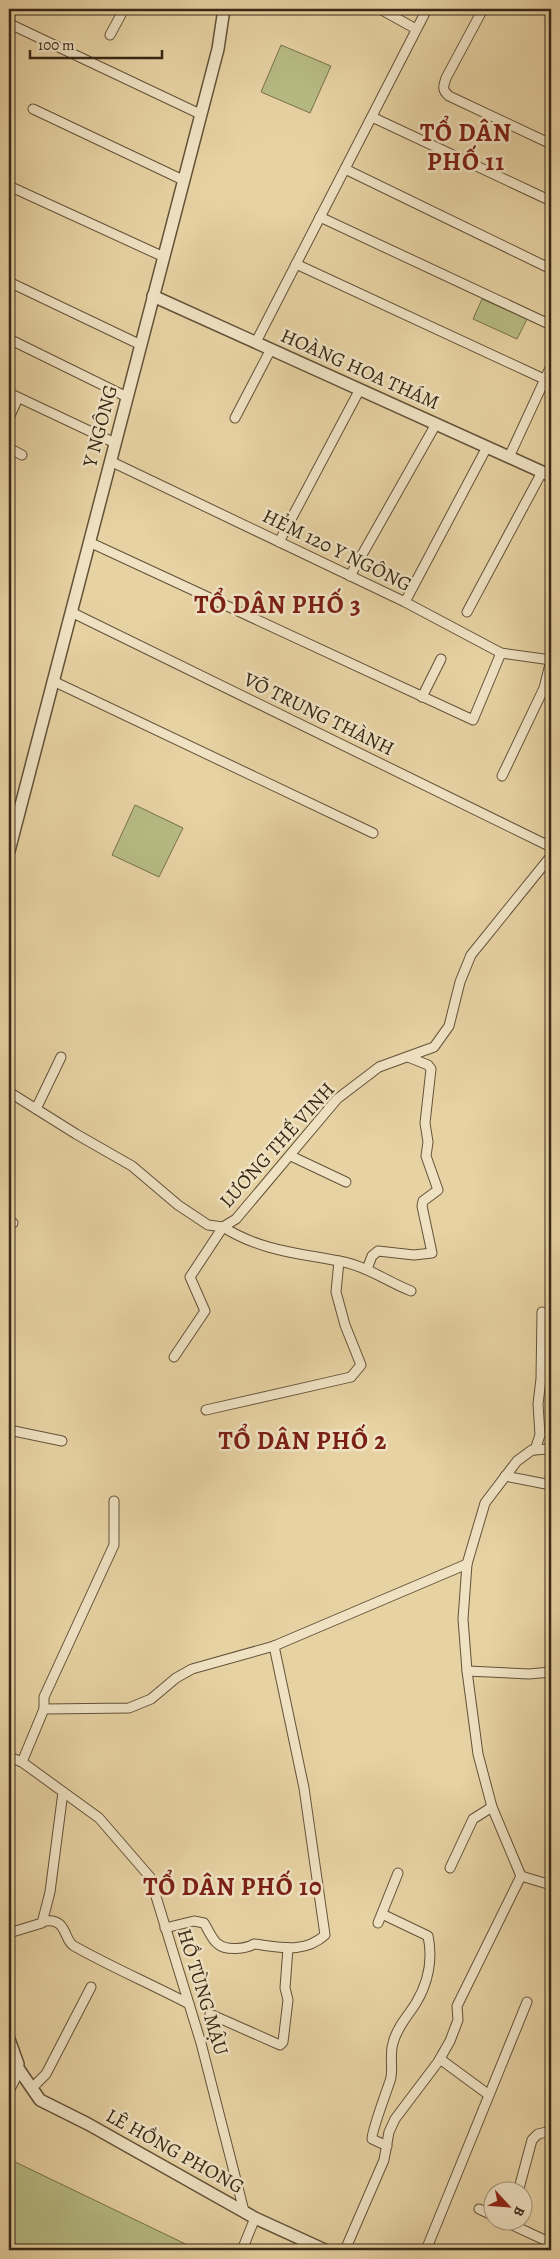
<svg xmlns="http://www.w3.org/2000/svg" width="560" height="2259" font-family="Alegreya,serif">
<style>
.green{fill:#b7bb84;stroke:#77714c}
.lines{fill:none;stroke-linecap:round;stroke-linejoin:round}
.minor-casing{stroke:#635238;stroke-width:11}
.tertiary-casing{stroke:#635238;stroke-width:14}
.minor{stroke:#efe2c3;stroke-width:9}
.tertiary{stroke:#efe2c3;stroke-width:11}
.labels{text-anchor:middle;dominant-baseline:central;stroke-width:5;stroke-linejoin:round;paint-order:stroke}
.street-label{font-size:20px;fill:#372715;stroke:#efe2c3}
.district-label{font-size:25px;font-weight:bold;letter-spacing:1px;fill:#7a1f14;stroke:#efe2c3}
</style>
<rect width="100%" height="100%" fill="#e7d2a3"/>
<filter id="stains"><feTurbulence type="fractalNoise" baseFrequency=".004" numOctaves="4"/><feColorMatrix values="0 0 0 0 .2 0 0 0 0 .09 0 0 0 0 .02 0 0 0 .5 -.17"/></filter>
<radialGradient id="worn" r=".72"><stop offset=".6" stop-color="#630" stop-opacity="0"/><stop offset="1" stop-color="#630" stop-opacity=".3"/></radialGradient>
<g class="green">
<path d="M281,45l50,21 -21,47 -49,-21z"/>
<path d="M482,299l45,20 -10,20 -44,-20z"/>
<path d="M135,805l48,23 -24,49 -47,-22z"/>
<path d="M9,2159l189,91h-189z"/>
</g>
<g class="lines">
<defs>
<g id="minor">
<path d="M380,9l36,20"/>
<path d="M483,9l-37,69c-3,9 -4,12 3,18l102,48"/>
<path d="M12,25l188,89"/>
<path d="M110,35l14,-26"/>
<path d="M33,109l150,71"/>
<path d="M372,117l179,84"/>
<path d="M345,169l206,100"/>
<path d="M9,186l155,71"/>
<path d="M320,217l231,108"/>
<path d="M296,264l248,115"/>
<path d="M9,282l132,63"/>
<path d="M9,339l118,58"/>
<path d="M256,342l171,-333"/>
<path d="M9,393l106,50"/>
<path d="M9,418l9,-20"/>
<path d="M235,418l36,-69"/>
<path d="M9,448l13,7"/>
<path d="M509,457l42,-91"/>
<path d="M110,461l295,141 96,51 50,7"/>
<path d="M89,542l384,178 28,-67"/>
<path d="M279,542l81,-153"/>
<path d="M350,576l86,-152"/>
<path d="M405,602l82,-155"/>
<path d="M71,612l480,235"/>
<path d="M467,612l75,-140"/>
<path d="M53,681l320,152"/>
<path d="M422,697l19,-38"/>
<path d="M502,776l42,-88 7,-28"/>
<path d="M9,1092l67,42 56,32 46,39 30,20 15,2 13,-8 101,-120 42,-32 55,-20 15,-21 11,-44 11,-27 80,-99"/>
<path d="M36,1109l25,-52"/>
<path d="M291,1156l55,26"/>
<path d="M9,1221l4,2"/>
<path d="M367,1269l5,-13 6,-5 36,4 18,-2 -10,-47 1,-5 15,-11 -12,-34 2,-14 -3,-19 6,-54 -3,-4 -20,-8"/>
<path d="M174,1357l31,-46 -15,-34 33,-50c40,25 77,26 121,35 24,5 44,20 67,29"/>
<path d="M206,1410l145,-33 10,-12 -16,-40 -9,-33 3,-31"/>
<path d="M9,1430l53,11"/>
<path d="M535,1450l5,-15 -2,-31 3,-25 1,-67"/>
<path d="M505,1476l46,9"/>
<path d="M467,1671l62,3 22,-2"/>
<path d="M44,1709l85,-1 22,-9 25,-21 16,-9 82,-23 193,-82"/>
<path d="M9,1757l13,5 77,56 51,59 51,166 43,168"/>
<path d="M22,1762l22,-53v-12l70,-152v-44"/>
<path d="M450,1868l23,-49 19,-12"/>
<path d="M521,1876l30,9"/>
<path d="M382,1914l46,22c5,23 0,47 -12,67 -8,13 -19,24 -23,40 -4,13 1,28 -3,38 -3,9 -19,52 -18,58l15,7"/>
<path d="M45,1921c23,-3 18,19 29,25 37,21 77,38 115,58"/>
<path d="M378,1923l20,-50"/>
<path d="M165,1928l29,-7 10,2c4,6 8,17 14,21 8,7 28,5 36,0 26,3 50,10 71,-9l-21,-147 -30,-142"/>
<path d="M9,1933l33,-10 8,-31 13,-100"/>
<path d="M210,2014l70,31 3,-3 5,-42 -3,-12 3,-40"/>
<path d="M440,2059l49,36"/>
<path d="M32,2088l14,-14 45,-87"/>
<path d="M9,2091l11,-21"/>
<path d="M518,2192l14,-52 6,-6 13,-3"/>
<path d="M479,2209l13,6"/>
<path d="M506,2222l45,21"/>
<path d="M242,2250l13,-32"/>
<path d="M345,2250l39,-90 5,-28 6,-13 43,-57 12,-21 8,-21 -1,-14 64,-130 -29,-69 -14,-53 -11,-83 -4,-52 4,-55 18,-61 32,-42 15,-11 19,-1"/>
<path d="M426,2250l101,-248"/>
</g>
<g id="tertiary">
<path d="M153,296l398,180"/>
<path d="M9,851l209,-802 6,-40"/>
<path d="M9,2039l9,25"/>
<path d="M9,2055l31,45 48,24 167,94 70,32"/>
</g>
</defs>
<use href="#minor" class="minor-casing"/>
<use href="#tertiary" class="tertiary-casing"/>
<use href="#minor" class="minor"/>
<use href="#tertiary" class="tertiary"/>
</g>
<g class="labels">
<g class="street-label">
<text transform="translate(360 369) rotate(24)">HOÀNG HOA THÁM</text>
<text transform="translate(100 426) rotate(-75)">Y NGÔNG</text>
<text transform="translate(337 550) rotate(26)">HẺM 120 Y NGÔNG</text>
<text transform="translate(319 714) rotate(26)">VÕ TRUNG THÀNH</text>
<text transform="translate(277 1145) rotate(-48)">LƯƠNG THẾ VINH</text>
<text transform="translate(203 1992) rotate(73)">HỒ TÙNG MẬU</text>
<text transform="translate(175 2151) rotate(29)">LÊ HỒNG PHONG</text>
</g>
<g class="district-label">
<text x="466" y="133">TỔ DÂN<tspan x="466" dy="29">PHỐ 11</tspan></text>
<text x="278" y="605">TỔ DÂN PHỐ 3</text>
<text x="303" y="1441">TỔ DÂN PHỐ 2</text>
<text x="233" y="1887">TỔ DÂN PHỐ 10</text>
</g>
</g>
<rect width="560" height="2259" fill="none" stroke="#e7d2a3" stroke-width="30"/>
<rect x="10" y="10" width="540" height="2239" fill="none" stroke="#372715" stroke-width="2.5"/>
<rect x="15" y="15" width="530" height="2229" fill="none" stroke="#372715"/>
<g transform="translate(508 2206) rotate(116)"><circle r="24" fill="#efe2c3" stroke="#a5977d"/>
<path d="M0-4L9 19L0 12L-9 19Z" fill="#8f2418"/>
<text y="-8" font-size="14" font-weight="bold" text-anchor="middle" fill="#372715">B</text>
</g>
<path d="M30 50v8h132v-8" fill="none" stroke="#372715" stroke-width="2.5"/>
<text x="38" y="50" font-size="15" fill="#372715" stroke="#efe2c3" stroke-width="4" paint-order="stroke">100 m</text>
<rect width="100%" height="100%" filter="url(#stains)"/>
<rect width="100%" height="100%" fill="url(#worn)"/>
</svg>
